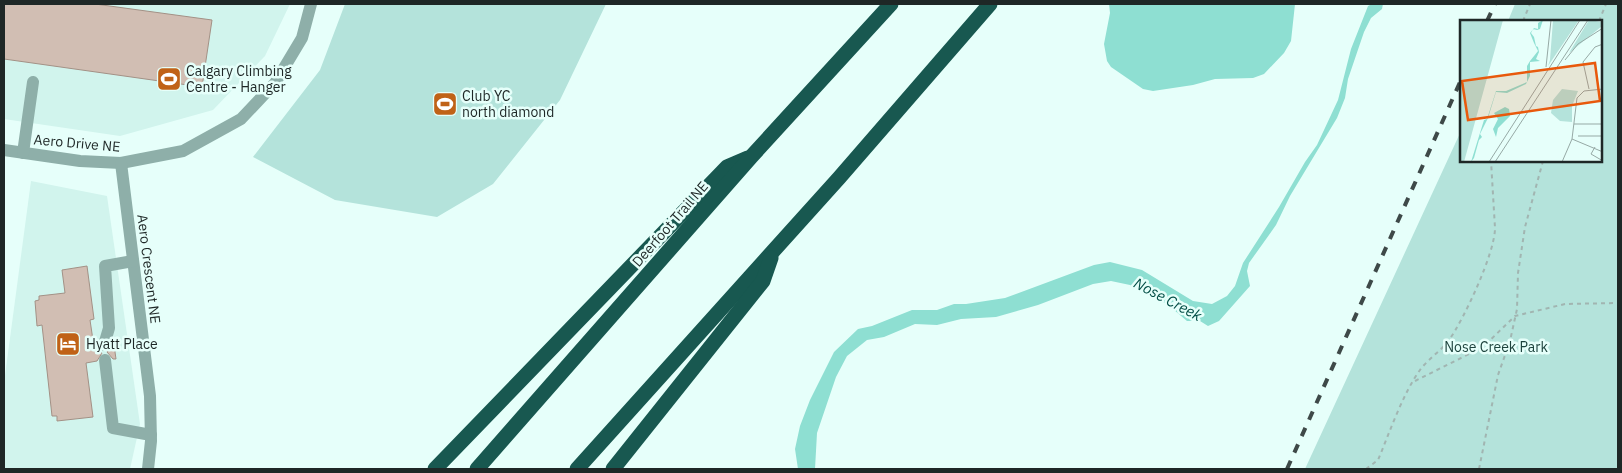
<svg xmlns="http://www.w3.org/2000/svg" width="1622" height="473" font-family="'IBM Plex Sans',sans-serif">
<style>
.built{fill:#d1f4ed}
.green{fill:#b4e3db}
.water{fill:#8edfd2}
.building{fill:#d1beb3;stroke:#a39186}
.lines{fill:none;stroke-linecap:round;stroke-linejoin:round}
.path{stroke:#a1b5b1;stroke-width:2;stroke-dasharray:4 4;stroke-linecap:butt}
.minor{stroke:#8eafa9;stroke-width:12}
.highway{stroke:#185850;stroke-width:15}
.rail{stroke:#3e4948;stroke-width:4;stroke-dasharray:9 9;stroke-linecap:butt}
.labels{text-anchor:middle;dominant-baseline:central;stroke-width:5;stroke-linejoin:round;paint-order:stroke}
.poi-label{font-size:14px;fill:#1e2726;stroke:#e6fffa;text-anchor:start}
.street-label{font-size:14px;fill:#1e2726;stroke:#e6fffa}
.park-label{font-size:14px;fill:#1e443e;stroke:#e6fffa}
.water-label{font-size:15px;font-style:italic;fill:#034e46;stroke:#e6fffa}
.inset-road{fill:none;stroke:#96a9a5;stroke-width:1}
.view{fill:#e8590c;fill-opacity:0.15;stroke:#e8590c;stroke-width:2.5}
.inset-edge{fill:none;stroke:#1e2726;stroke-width:2.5}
</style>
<rect width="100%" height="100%" fill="#e6fffa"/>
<g class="built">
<path d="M4,4h286l-25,52 -52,54 -93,26 -116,-17z"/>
<path d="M31,181l76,15 33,228 -10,45h-126v-86z"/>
</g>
<g class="green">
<path d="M345,4h261l-46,96 -67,84 -56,33 -102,-17 -82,-43 67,-87z"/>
<path d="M1515,4h103v465h-313l156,-338v30h140v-140h-93z"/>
</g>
<g class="water">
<path d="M1109,4h186l-4,37 -7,12 -20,21 -11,4 -38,1 -22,6 -40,6 -10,-2 -32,-22 -4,-6 -3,-17 6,-31z"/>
<path d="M1372,4h11l-1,5 -11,9 -7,14 -16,47 -3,19 -8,20 -47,78 -14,29 -27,38 -2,8 3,15 -31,35 -11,5 -8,-5h-13l-20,-17 -37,-19 -19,-4 -18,3 -55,21 -42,12 -35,2 -24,6 -22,-1 -31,13 -17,3 -20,16 -11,21 -19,56 -2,36h-17l-3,-20 5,-23 10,-26 24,-48 24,-23 14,-3 40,-16h25l17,-6h12l39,-6 89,-33 16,-3 32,8 51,31 19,3 15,-8 8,-10 8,-23 36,-56 26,-45 12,-17 21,-45 13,-51 17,-43z"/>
</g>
<g class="building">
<path d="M4,4h91l117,16 -10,67 -198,-28z"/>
<path d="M87,266l7,53 -4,1 4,27 8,6 -5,8 -11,2 7,54 -36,4v-5h-5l-10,-91 -5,1 -2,-25 4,-1v-4l26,-3 -3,-23z"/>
<path d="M112,345h2l2,14h-3l-6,-7z"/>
</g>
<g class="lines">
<g class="path">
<path d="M1523,21l7,-17"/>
<path d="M1599,21l7,-17"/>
<path d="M1415,381l68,-34 32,-31 50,-12 53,-1"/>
<path d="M1366,469l12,-9c11,-26 25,-67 42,-90 8,-11 21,-19 29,-30 15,-21 46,-87 46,-112l-4,-67"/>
<path d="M1479,469l19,-94 12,-34 7,-32 1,-36 7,-46 18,-66"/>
</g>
<g class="minor">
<path d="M4,150l76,11 41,2 62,-12 58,-32 34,-36 27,-45 9,-34"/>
<path d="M23,153l10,-71"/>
<path d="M121,163l29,233 1,45 -3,28"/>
<path d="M104,345l5,-17 -4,-62 28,-5"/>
<path d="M105,360l8,68 38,7"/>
</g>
<g class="highway">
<path d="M435,469l292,-302 21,-9"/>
<path d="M477,469l274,-312 140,-153"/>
<path d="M577,469l262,-291 151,-174"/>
<path d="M613,469l150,-188 8,-23"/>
</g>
<g class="rail">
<path d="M1487,21l8,-17"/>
<path d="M1287,469l174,-389"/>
</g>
</g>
<defs>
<symbol id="stadium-square" viewBox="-11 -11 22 22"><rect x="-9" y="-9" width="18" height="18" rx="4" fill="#c06217" stroke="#e6fffa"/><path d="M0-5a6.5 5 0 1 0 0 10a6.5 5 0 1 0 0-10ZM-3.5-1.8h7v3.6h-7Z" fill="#fff"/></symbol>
<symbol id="hotel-square" viewBox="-11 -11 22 22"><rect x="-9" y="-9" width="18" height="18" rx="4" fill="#c06217" stroke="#e6fffa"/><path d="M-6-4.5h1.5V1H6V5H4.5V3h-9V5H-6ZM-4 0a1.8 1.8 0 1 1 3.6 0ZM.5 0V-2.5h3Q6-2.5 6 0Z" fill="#fff"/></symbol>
</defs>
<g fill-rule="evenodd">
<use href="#stadium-square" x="155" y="65" width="28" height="28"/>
<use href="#stadium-square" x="431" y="90" width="28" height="28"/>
<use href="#hotel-square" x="54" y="330" width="28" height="28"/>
</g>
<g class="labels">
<g class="poi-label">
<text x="186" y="71">Calgary Climbing<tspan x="186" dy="16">Centre - Hanger</tspan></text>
<text x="462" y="96">Club YC<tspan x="462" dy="16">north diamond</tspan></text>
<text x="86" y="344">Hyatt Place</text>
</g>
<g class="street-label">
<text transform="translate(77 143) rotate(5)">Aero Drive NE</text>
<text transform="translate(670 224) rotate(-49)">Deerfoot Trail NE</text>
<text transform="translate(149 269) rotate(83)">Aero Crescent NE</text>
</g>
<g class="park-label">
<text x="1496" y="347">Nose Creek Park</text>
</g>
<g class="water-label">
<text transform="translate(1168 299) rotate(28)">Nose Creek</text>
</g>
</g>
<g transform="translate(1460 20)">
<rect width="142" height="142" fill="#e6fffa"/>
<path d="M0,0h43l-39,142h-4zM93,0h26l-31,46 2,-6zM129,0l13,2v4l-33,27zM102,69l16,2 -6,15v16l-12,-1 -9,-8 2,-13z" fill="#b4e3db"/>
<path d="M83,0l-3,9 -3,1 -4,-1 -2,4 3,4 2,9 2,1 1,5 -3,7 4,2 -10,1v14l-4,8 -19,9 -11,-1 -8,26 -8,16 2,3 -3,3 -5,18 -3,4 13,-42 3,-1 9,-28h10l21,-9v-16l3,-5 8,-10 -4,-8 -4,-10 4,-5 4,1v-6zM45,87l4,2 1,7 -12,12 -2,9 -3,-8 5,-10 -4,-6z" fill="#8edfd2"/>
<path class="inset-road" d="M105,40l13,-16 25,-16M86,47l5,-47M129,69l-6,-27 12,-15 8,-3M114,104h29M118,116h25M112,119l31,13M135,127l-4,7 12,7M29,142l91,-142M35,142l93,-142M102,142l10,-23 5,-41 7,-7 19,-2"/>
<path class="view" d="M135,43l5,38 -132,19 -6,-39z"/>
<rect width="142" height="142" class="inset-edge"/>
</g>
<rect width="1622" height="473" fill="none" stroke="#1e2726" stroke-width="10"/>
</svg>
